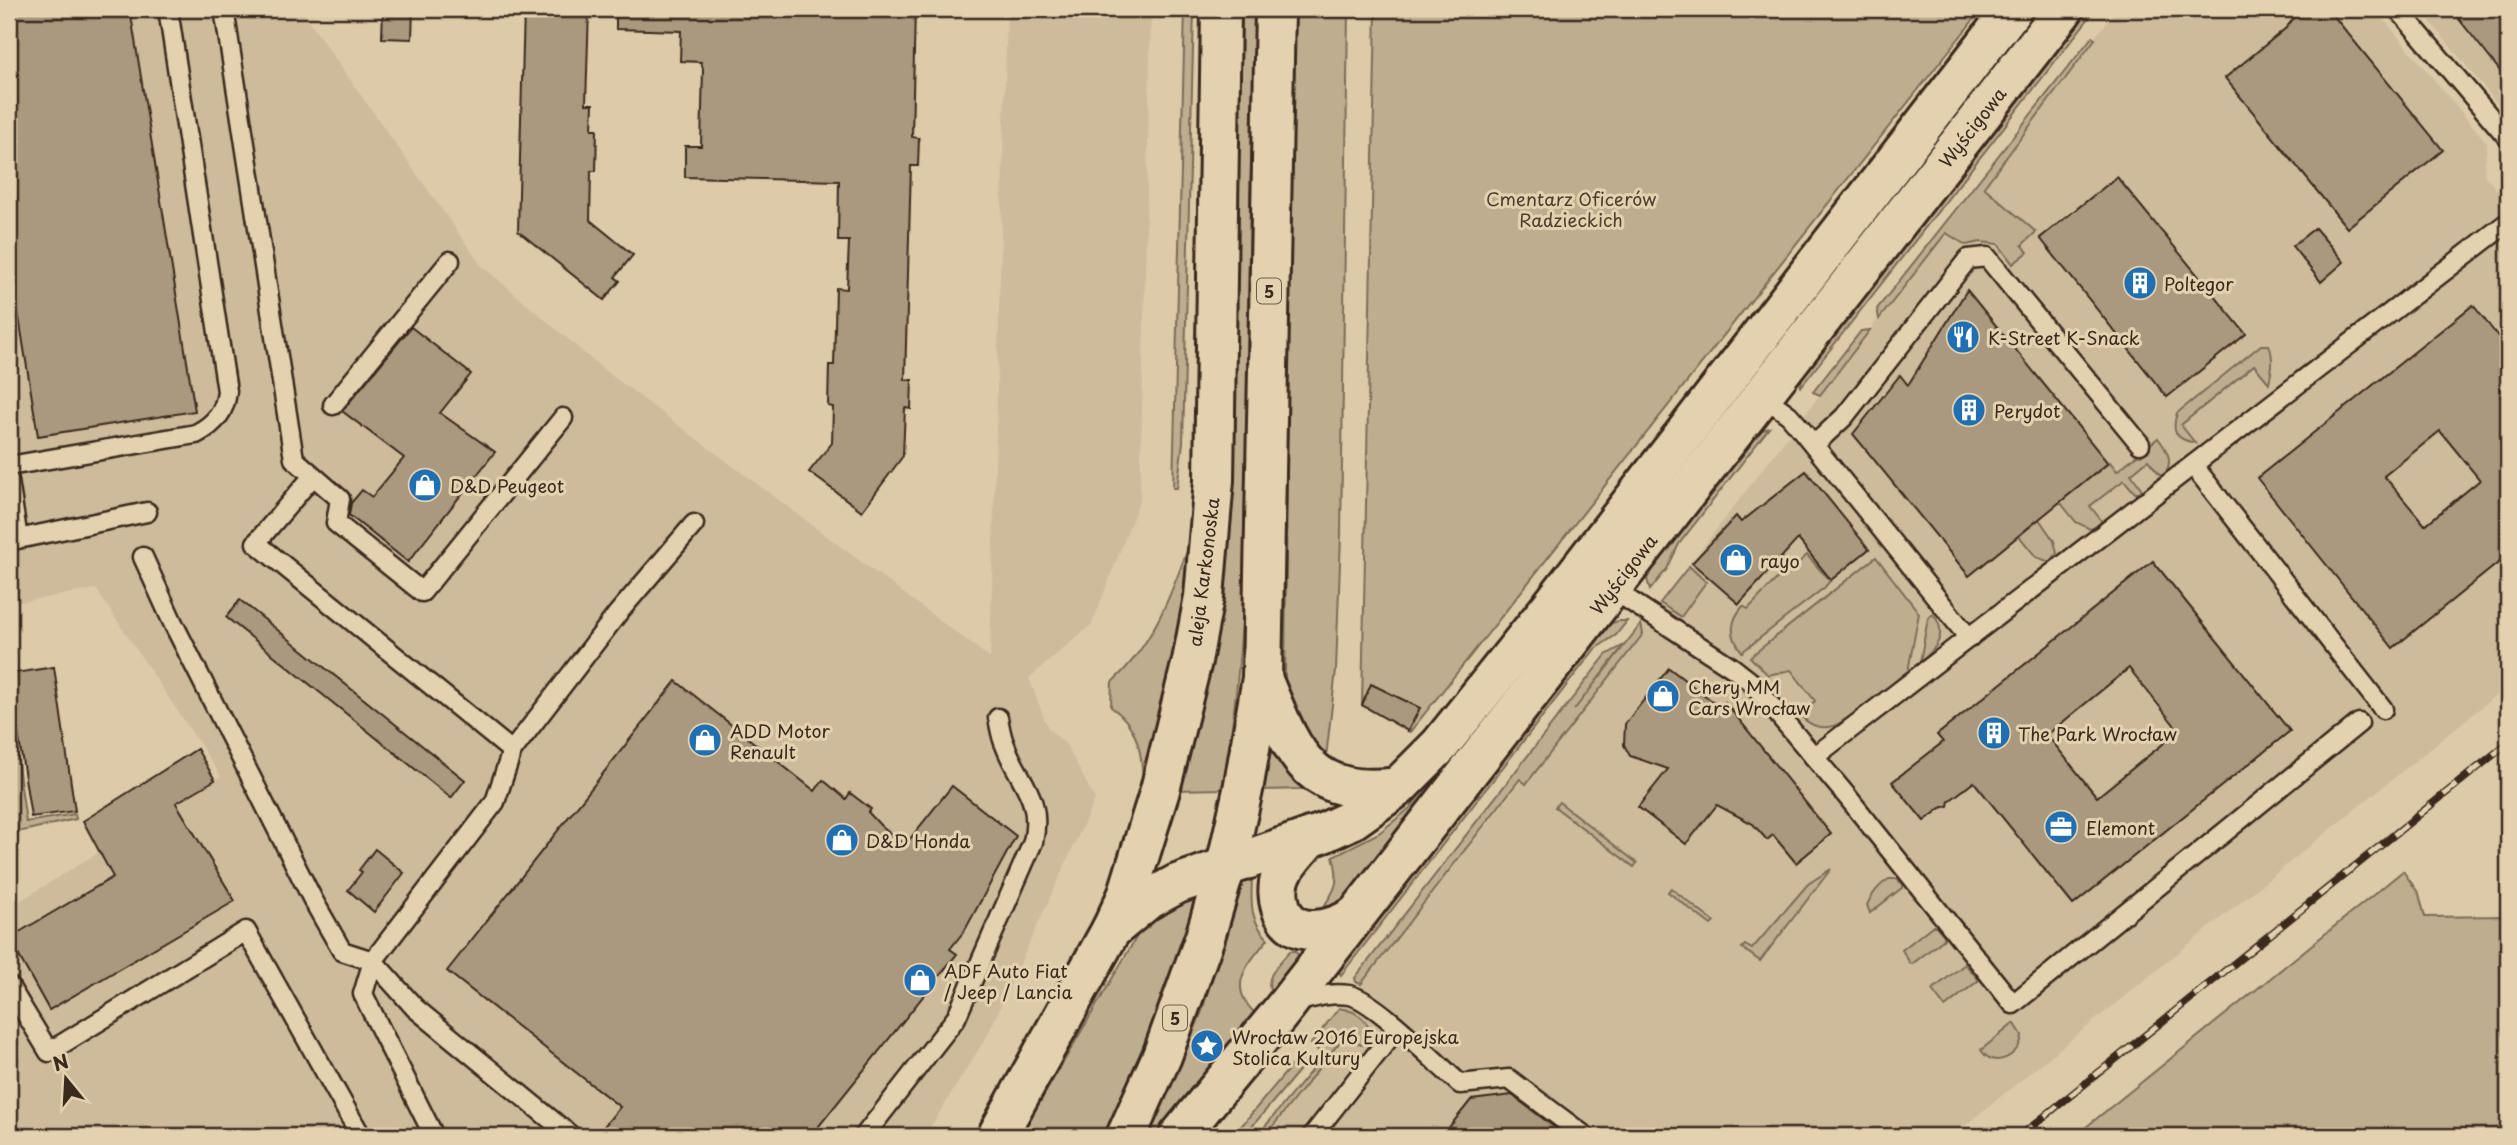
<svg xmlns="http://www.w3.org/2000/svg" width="2517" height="1145" font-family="'Playpen Sans',sans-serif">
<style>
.built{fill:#cebb9c}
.green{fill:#bfad90;stroke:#7d6c57;stroke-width:2}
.building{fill:#aa997e;stroke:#3b2a1e;stroke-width:2;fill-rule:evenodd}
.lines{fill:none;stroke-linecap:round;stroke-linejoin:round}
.service-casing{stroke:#3b2a1e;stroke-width:23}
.secondary-casing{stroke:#3b2a1e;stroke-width:44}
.primary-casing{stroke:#3b2a1e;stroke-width:44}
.service{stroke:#e4d1af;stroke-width:18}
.secondary{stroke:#e4d1af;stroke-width:38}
.primary{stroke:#e4d1af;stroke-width:38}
.rail-casing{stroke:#3b2a1e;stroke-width:8}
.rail{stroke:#e4d1af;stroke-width:5;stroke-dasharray:16;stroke-linecap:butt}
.labels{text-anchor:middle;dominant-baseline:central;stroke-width:6;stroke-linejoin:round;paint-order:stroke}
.shield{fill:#e4d1af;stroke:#6e5c4a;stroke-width:2}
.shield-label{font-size:16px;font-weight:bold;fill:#3b2a1e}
.street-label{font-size:18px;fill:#3b2a1e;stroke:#e4d1af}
.park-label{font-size:18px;fill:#4f3e2f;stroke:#e4d1af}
.poi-label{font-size:18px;fill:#3b2a1e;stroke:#e4d1af;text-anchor:start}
</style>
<rect width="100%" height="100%" fill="#ddcaa9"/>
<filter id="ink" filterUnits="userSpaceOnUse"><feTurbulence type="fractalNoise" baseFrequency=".0143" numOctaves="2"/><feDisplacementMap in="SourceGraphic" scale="14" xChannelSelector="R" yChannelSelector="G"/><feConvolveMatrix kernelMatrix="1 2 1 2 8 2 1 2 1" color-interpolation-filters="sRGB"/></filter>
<g filter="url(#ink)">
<g class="built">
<path d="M9,9h291l181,256 122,104 387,289 17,-649h144l-11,490 -48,125 -63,54 19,50 19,18 28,53 -107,235 -63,102h-916v-228l212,-132 -125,-187 -87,15z"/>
<path d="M2117,9h258l112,134 -3,31 24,30v476l-13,16 -543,440h-694l66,-80 17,-45 311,-398z"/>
<path d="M2420,9h88v108z"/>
</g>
<g class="green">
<path d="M1185,9h9l-11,433 -6,46h-4z"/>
<path d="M1242,9h13c-3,122 -7,244 -8,367 -1,138 1,277 -25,413l-45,1 54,-323 4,-116z"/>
<path d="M1290,9h58l-7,526 -5,135 -11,96 -39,-70 -1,-16 3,-316 -2,-138z"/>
<path d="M1376,9h606l-572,723 -48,-27z"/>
<path d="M2085,9h11l-296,379 4,-19z"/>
<path d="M2092,37l3,2 -111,148 52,45 -14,13 6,7 -15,12 -15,-20 -17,-2 -15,3 -20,-12 -67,86 -2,-10z"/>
<path d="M1870,330l-50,65 -7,-3 48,-61z"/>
<path d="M2261,345h8c5,13 3,25 0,38l-15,-18 -73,60 14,18c-20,-4 -24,-11 -18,-30z"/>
<path d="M1769,428l-90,116 -12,25 -17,21 -3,-11 3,-11 105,-136z"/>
<path d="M2158,438c10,13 17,25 4,39l-14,-17 -17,14 10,14v5h-6l-11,-13 -34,26 11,14 -1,6 -10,3 -14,-7 -16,-20 50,-40 7,9z"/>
<path d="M2039,519l15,22 3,12 -7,9 -14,-5 -17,-21z"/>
<path d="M1189,550l-10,83 -36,150c-1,-30 -5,-58 -32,-76l1,-25c39,-35 57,-82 75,-131z"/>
<path d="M1807,555l23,26 -5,6 -83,65c-13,-17 -12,-31 1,-46l5,3 41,-43 3,3z"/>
<path d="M1876,557l43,56 -11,58c-15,11 -61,52 -75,55 -15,4 -25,-2 -34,-12l16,-13 -24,-31 -23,5 -18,-18z"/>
<path d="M1689,566l17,16 -25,35 -21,-14z"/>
<path d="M1933,614c16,20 3,35 -13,48l8,-44z"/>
<path d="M1562,616l-213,284 -30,13c16,-22 22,-29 14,-57l46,-23 31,-25z"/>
<path d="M1618,621h9l-11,14 -21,14 -254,326 -4,-7 256,-329 16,-15z"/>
<path d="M1641,624l2,10 -117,150 -6,-5 -159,205 -5,-2 -1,-4 251,-323 18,-10 -50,65z"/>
<path d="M9,702l17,120 49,-8 1,5 -67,15z"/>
<path d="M1272,748l3,1 32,40 -45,1z"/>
<path d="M1559,802l78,61 -3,4 -79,-60z"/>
<path d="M1831,869l-71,92 -18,-13 3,-3 7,4 56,-65z"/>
<path d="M2403,871l16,23 6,23 83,-1v220h-433z"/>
<path d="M1252,878c-1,24 -3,42 16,61 -22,27 -43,48 -10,77l-98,120h-11l52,-122 41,-134z"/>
<path d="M1889,879h7l7,5v3l-33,26 -3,-8c4,-10 13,-21 22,-26z"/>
<path d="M1671,888l43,34 -3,3 -43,-33z"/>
<path d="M1195,899l-24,81 -34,88 -33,68h-84l120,-205c14,-16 33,-30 55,-32z"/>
<path d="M1932,926h4l8,9v4l-32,25 -2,-1 -8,-13z"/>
<path d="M1290,951h5l5,6 -28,37c-10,-16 8,-31 18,-43z"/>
<path d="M1965,964l14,16 -34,27 -13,-17z"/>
<path d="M1339,1008c19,3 37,15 27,36l-5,1 -15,-11 -81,102h-8l64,-77v-6l-10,-9z"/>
<path d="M2013,1024h2l7,11c-1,20 -28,36 -41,15z"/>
<path d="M1301,1054l7,6 -64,76h-11z"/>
</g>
<g class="building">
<path d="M9,9h121l65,402 -157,25 -29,-181z"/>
<path d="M383,9h30l-1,30 -30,-1z"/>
<path d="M524,9h65l-3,95h7l-1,25h5l-1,42h-5l-1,49 43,35 -18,22 5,4 -16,19 -86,-69z"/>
<path d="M616,9h299l-3,128 7,1 -1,28h-7l-6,214h7l-1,29 -6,-1 -2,48 -41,55 -53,-39 23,-29 1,-36 -5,-1 1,-41h5l2,-77 11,1 2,-48h-11l1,-60 -154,-4v-31h16l2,-77 -2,-7 -21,-1 1,-30 -65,-2z"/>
<path d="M2301,9h27l115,141 -96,78 -122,-150 61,-50z"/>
<path d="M2451,9h57v72z"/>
<path d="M2117,177l129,157 -79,63 -127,-159z"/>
<path d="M2315,228l29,34 -23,20 -29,-36z"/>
<path d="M1967,290l141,173 -139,113 -116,-142 47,-59 8,10z"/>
<path d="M2473,305l35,44v206l-115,93 -136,-170zM2440,431l40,49 -55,45 -41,-49z"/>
<path d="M411,327l60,47 -31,39 55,39 -87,110 -59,-47 2,-12 11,-13 10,7 32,-39 -62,-47z"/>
<path d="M1806,471l63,78 -38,31 -33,-41 -59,65 -47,-41 44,-47 5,6z"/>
<path d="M2153,561l137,170 -217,174 -99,-123 -25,19 -1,5 -7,2 -17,13 -32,-39 51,-40 -6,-7zM2129,668l50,63 -82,66 -50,-62z"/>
<path d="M240,600l225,180 -14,18 -225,-181z"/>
<path d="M54,667l21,144 -44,6 -22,-143z"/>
<path d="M1669,668l51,39 5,-5 106,132 -35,29 -23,-28 -6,5 -14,-16 -36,-19 -31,39 -48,-37 30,-38 -38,-13 -6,-11 1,-21z"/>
<path d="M676,681l139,110 8,-11 23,19 4,-6 21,16 -3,3 14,15 23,18 47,-59 64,50 -51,94 -15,19 7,5 -146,182h-215l24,-29 -173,-136z"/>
<path d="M1371,684l49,24 -12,23 -46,-26z"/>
<path d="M197,749l18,31 -39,23 59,98 -186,109 -40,-72 104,-61 -30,-56z"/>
<path d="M375,849l29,24 -30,39 -26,-22 14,-18 -3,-2z"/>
<path d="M1512,1095l54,41h-124l29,-36z"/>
</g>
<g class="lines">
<defs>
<g id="service">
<path d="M224,9l70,450 46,40 -4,24 86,69 141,-174"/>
<path d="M2398,9l110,129"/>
<path d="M1762,395l27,20 7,8 173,215"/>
<path d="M333,405l117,-144"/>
<path d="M1814,445l30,-28 124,-158 19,-2 153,187"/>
<path d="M2193,465l190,244"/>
<path d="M9,466l187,-32c19,-10 29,-22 31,-43l-59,-382"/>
<path d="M313,476l-57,67 256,208"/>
<path d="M9,481l9,58 129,-27"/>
<path d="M143,557l30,66 140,277 29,51 31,10 -10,33 71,142"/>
<path d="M1609,587l124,81 18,14 95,113 167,209 346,-281"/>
<path d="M1814,757l694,-535"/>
<path d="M9,986l40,66 197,-121 115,205"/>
<path d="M1295,1002c18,-4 35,-10 54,-7 25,4 89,70 111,89l49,-5 76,57"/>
<path d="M571,1136l-156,-128 -42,-47 122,-159 17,-51 106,-138 76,-89"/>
<path d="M864,1136l92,-118 77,-176c10,-45 -14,-59 -28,-97 -4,-8 -5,-18 -7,-27"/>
<path d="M1312,1136l85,-108"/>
</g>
<g id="secondary">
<path d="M1262,678c31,74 44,121 136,109"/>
<path d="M1310,837c-9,11 -24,25 -29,39 -4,10 -3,23 0,32 12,34 52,22 74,8"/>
<path d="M1111,930l35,-29 31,-17 146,-51 30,-14 45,-32 42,-42 109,-136 464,-600"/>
<path d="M1179,1136l98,-119 787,-1008"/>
</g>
<g id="primary">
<path d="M997,1136l114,-206 16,-34 33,-106 32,-129 12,-64 10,-117 7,-471"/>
<path d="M1126,1136l36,-80 43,-119 21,-71 17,-76 19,-112 13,-669"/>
</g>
</defs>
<use href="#service" class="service-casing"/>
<use href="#secondary" class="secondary-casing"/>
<use href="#primary" class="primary-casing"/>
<use href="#service" class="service"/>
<use href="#secondary" class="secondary"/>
<use href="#primary" class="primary"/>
<defs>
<path id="rail" d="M2020,1136l488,-393"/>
</defs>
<use href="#rail" class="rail-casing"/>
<use href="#rail" class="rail"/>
</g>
</g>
<defs>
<symbol id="building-disc" viewBox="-11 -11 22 22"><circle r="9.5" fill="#1f6fb2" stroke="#e4d1af"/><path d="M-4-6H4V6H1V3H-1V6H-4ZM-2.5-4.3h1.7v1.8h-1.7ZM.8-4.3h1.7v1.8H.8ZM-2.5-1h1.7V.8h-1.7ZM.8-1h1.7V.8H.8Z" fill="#fff"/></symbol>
<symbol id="restaurant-disc" viewBox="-11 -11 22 22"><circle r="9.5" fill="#1f6fb2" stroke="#e4d1af"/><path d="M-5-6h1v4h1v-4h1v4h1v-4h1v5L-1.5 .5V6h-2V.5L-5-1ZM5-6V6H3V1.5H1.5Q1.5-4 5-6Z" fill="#fff"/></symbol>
<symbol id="shop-disc" viewBox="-11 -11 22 22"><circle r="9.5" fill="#1f6fb2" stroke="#e4d1af"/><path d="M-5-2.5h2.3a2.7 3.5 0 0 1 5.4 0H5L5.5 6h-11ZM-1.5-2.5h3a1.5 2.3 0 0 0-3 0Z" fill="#fff"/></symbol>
<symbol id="office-disc" viewBox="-11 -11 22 22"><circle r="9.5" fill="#1f6fb2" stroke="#e4d1af"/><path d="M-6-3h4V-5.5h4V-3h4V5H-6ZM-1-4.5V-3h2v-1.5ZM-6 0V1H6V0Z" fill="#fff"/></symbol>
<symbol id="sight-disc" viewBox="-11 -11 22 22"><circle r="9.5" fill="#1f6fb2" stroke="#e4d1af"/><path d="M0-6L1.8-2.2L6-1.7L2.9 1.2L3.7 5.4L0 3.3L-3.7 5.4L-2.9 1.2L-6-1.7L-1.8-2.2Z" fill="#fff"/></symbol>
</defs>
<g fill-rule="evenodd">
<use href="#building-disc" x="2121" y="264" width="38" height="38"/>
<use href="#restaurant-disc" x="1944" y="318" width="38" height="38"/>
<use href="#building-disc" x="1950" y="391" width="38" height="38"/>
<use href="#shop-disc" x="406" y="466" width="38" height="38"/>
<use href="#shop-disc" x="1717" y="541" width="38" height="38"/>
<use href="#shop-disc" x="1644" y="677" width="38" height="38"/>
<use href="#building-disc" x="1975" y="714" width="38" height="38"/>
<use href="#shop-disc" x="686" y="721" width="38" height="38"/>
<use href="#office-disc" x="2042" y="808" width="38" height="38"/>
<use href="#shop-disc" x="823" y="821" width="38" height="38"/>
<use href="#shop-disc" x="901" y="961" width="38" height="38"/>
<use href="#sight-disc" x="1188" y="1027" width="38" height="38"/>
</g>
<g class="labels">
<g class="shield">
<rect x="1257" y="278.5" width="24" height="25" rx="5"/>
<rect x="1163" y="1005.5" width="24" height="25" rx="5"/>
</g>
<g class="shield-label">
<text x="1269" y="291">5</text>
<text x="1175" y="1018">5</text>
</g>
<g class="street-label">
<text transform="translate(1972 127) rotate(-52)">Wyścigowa</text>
<text transform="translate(1203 572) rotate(-83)">aleja Karkonoska</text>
<text transform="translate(1623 574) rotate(-52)">Wyścigowa</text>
</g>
<g class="park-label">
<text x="1571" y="198">Cmentarz Oficerów<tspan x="1571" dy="21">Radzieckich</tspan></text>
</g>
<g class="poi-label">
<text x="2164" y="283">Poltegor</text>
<text x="1988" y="337">K-Street K-Snack</text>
<text x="1994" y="410">Perydot</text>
<text x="450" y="485">D&amp;D Peugeot</text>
<text x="1760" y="560">rayo</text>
<text x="1688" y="686">Chery MM<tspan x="1688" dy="21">Cars Wrocław</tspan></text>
<text x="730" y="730">ADD Motor<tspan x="730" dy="21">Renault</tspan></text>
<text x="2018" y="733">The Park Wrocław</text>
<text x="2086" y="827">Elemont</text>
<text x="866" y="840">D&amp;D Honda</text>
<text x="944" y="970">ADF Auto Fiat<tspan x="944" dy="21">/ Jeep / Lancia</tspan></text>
<text x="1232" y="1036">Wrocław 2016 Europejska<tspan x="1232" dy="21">Stolica Kultury</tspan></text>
</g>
</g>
<rect width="2517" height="1145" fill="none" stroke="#e4d1af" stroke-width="35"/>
<rect x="18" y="18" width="2482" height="1110" fill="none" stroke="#3b2a1e" stroke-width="2.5" filter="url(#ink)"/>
<g transform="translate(66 1079) rotate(342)" stroke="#e4d1af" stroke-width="5" paint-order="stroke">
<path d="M0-5L12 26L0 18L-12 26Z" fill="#3b2a1e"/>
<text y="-10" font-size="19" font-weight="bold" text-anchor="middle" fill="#3b2a1e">N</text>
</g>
</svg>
